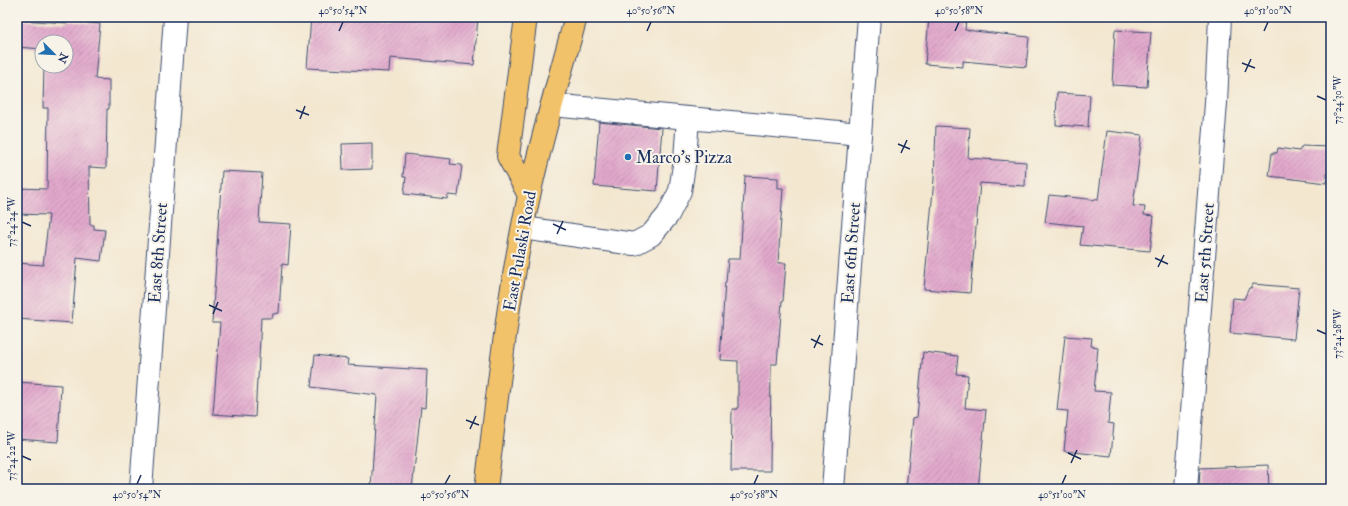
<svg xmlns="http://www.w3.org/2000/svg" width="1348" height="506" font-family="'IM FELL Double Pica',serif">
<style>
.building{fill:url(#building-hatch)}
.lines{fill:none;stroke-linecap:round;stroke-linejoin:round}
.minor-casing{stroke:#3b4b6f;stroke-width:24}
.major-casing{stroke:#3b4b6f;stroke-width:24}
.minor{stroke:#fff;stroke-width:22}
.major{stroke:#f2c26a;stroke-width:22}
.ticks{fill:none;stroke:#1b2f5e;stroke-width:1.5}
.poi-dot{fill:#1f6fb2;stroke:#f7f3e8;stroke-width:1.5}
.labels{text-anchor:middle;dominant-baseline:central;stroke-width:4;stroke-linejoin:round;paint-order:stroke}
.poi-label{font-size:17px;fill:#1b2f5e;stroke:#f7f3e8;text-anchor:start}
.street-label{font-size:17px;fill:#1b2f5e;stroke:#f7f3e8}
.neatline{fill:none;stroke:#1b2f5e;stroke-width:1.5}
.ticks-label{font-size:10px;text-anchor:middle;fill:#1b2f5e}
</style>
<defs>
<pattern id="building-hatch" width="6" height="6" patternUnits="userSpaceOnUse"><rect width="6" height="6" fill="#e2a9cc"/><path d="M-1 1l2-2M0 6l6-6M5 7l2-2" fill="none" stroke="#b68aa9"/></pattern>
</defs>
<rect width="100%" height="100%" fill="#f7f3e8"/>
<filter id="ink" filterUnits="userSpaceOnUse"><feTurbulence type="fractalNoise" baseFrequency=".025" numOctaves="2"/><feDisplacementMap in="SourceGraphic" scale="8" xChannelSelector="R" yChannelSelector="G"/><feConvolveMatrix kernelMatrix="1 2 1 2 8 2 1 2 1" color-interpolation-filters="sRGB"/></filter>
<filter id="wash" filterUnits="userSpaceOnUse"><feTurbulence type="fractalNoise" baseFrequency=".012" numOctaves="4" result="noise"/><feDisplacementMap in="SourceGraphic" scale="16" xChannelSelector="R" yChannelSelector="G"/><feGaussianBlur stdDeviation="0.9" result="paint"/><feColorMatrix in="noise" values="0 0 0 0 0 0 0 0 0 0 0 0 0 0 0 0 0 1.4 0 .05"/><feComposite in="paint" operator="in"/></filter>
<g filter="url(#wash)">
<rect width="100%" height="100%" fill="#f3e7d0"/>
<g id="blocks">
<g class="building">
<path d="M311,17h167l-4,48 -84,-7 -1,14 -82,-4z"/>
<path d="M929,17h37l-1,13 64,7 -3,30 -63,-6v6l-38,-3z"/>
<path d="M17,20l50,3v-2l33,3 -5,55 14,1v29h-2l-1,59 -17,-1 1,58h4v4l11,1 -4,31 -24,-3 -5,65 -55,-4v-56l26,2 6,-50 -32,-1v-26l30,1 1,-81h-5l1,-42h22v-24h-24v7l-25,-2z"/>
<path d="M1115,30l36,2 -4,55 -35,-2z"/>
<path d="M1057,93l33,2 -2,32 -32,-2z"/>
<path d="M599,122l63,6 -5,63 -63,-5z"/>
<path d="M936,126l34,2 -2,30 58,4 -1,24 -45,-3 -10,110 -46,-4 10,-110z"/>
<path d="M1107,131l35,4 -9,71 12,1 -1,8 10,1 -4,35 -70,-6 3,-19 -38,-4 4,-27 49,5z"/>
<path d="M372,143v26l-29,1 -1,-26z"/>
<path d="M1302,146l29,1 -5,36 -57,-7 3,-23h5l1,-5 21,3z"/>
<path d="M405,154l46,5 -1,5 12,1 -4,31 -10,-1 -1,4 -43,-5 2,-17h-3z"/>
<path d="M222,171l40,2 -3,49 32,2 -3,41 -6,-1 -3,49 -6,1 -1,4h-11l-3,61h-1l-2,38 -42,-3 7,-91h-8z"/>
<path d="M745,176l33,2v10h5l-5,75h8l-3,38h-1l-5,63h-6l-1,107h-39l1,-62h6v-48l-18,-1 5,-78h1l2,-23h12z"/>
<path d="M1253,284l46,4 -5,51 -64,-6 3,-35 11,1 5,-11h2z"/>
<path d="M1065,336l27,2 -1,8 7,1 -4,44 17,1 -3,31 6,1 -3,32 -47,-5 4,-40 -11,-1z"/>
<path d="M923,352l35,4 -2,18 12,1 -3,33 21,2 -8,79h-72l7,-71 4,-1z"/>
<path d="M315,355l33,4 -1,6 80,5 -2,38 -4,-1 -9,82h-41l6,-94 -66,-8z"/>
<path d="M17,382l44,3 -3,57 -41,-3z"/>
<path d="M1268,465l1,24h-70l1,-21z"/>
</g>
</g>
</g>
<g filter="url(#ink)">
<use href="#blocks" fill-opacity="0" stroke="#3b4b6f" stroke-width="1"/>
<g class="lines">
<defs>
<g id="minor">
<path d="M552,105l136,13"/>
<path d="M523,228l111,16 17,-9 17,-20 12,-24 5,-32 3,-41 172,16"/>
<path d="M141,489l34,-472"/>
<path d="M833,489l36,-472"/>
<path d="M1186,489l30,-386 4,-86"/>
</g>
<g id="major">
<path d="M526,17l-18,139 21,39"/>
<path d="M486,489c12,-98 22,-197 43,-293 13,-61 31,-120 47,-179"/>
</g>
</defs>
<use href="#minor" class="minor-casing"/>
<use href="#major" class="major-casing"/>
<use href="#minor" class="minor"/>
<use href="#major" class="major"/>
</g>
</g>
<path class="ticks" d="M339,31l4,-9M647,31l4,-9M955,31l4,-9M1264,31l4,-9M1242,63l13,5M1245,72l6,-13M1317,96l9,4M296,110l13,5M300,119l5,-13M898,144l12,5M901,153l6,-13M22,222l9,4M553,224l13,6M557,234l6,-13M1155,258l13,6M1158,267l6,-12M209,305l13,6M213,314l5,-12M1317,330l9,4M811,339l12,6M814,348l6,-13M466,420l13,5M470,429l6,-13M1068,453l13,6M22,456l9,4M1071,463l6,-13M137,484l4,-9M445,484l5,-9M754,484l4,-9M1062,484l4,-9"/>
<circle class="poi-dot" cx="628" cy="157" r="4"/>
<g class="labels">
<g class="poi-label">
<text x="636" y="157">Marco's Pizza</text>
</g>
<g class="street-label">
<text transform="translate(520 251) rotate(-80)">East Pulaski Road</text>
<text transform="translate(158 253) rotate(-86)">East 8th Street</text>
<text transform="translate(851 253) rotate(-86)">East 6th Street</text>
<text transform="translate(1205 253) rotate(-86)">East 5th Street</text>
</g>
</g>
<rect width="1348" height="506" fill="none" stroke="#f7f3e8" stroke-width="44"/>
<g transform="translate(54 54) rotate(114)"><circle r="19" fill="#f7f3e8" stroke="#9fa5b1"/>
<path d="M0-3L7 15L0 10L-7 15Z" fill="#1f6fb2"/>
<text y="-6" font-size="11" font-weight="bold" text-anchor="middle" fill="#1b2f5e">N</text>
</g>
<rect x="22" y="22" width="1304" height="462" class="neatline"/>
<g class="ticks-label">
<text x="343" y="14">40°50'54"N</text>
<text x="651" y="14">40°50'56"N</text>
<text x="959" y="14">40°50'58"N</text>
<text x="1268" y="14">40°51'00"N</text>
<text transform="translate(1337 100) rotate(-90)" y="4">73°24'30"W</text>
<text transform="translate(11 222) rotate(-90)" y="4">73°24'24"W</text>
<text transform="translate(1337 334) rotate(-90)" y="4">73°24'28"W</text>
<text transform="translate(11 456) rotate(-90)" y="4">73°24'22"W</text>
<text x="137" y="498">40°50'54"N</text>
<text x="445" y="498">40°50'56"N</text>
<text x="754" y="498">40°50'58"N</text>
<text x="1062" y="498">40°51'00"N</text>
</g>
</svg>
